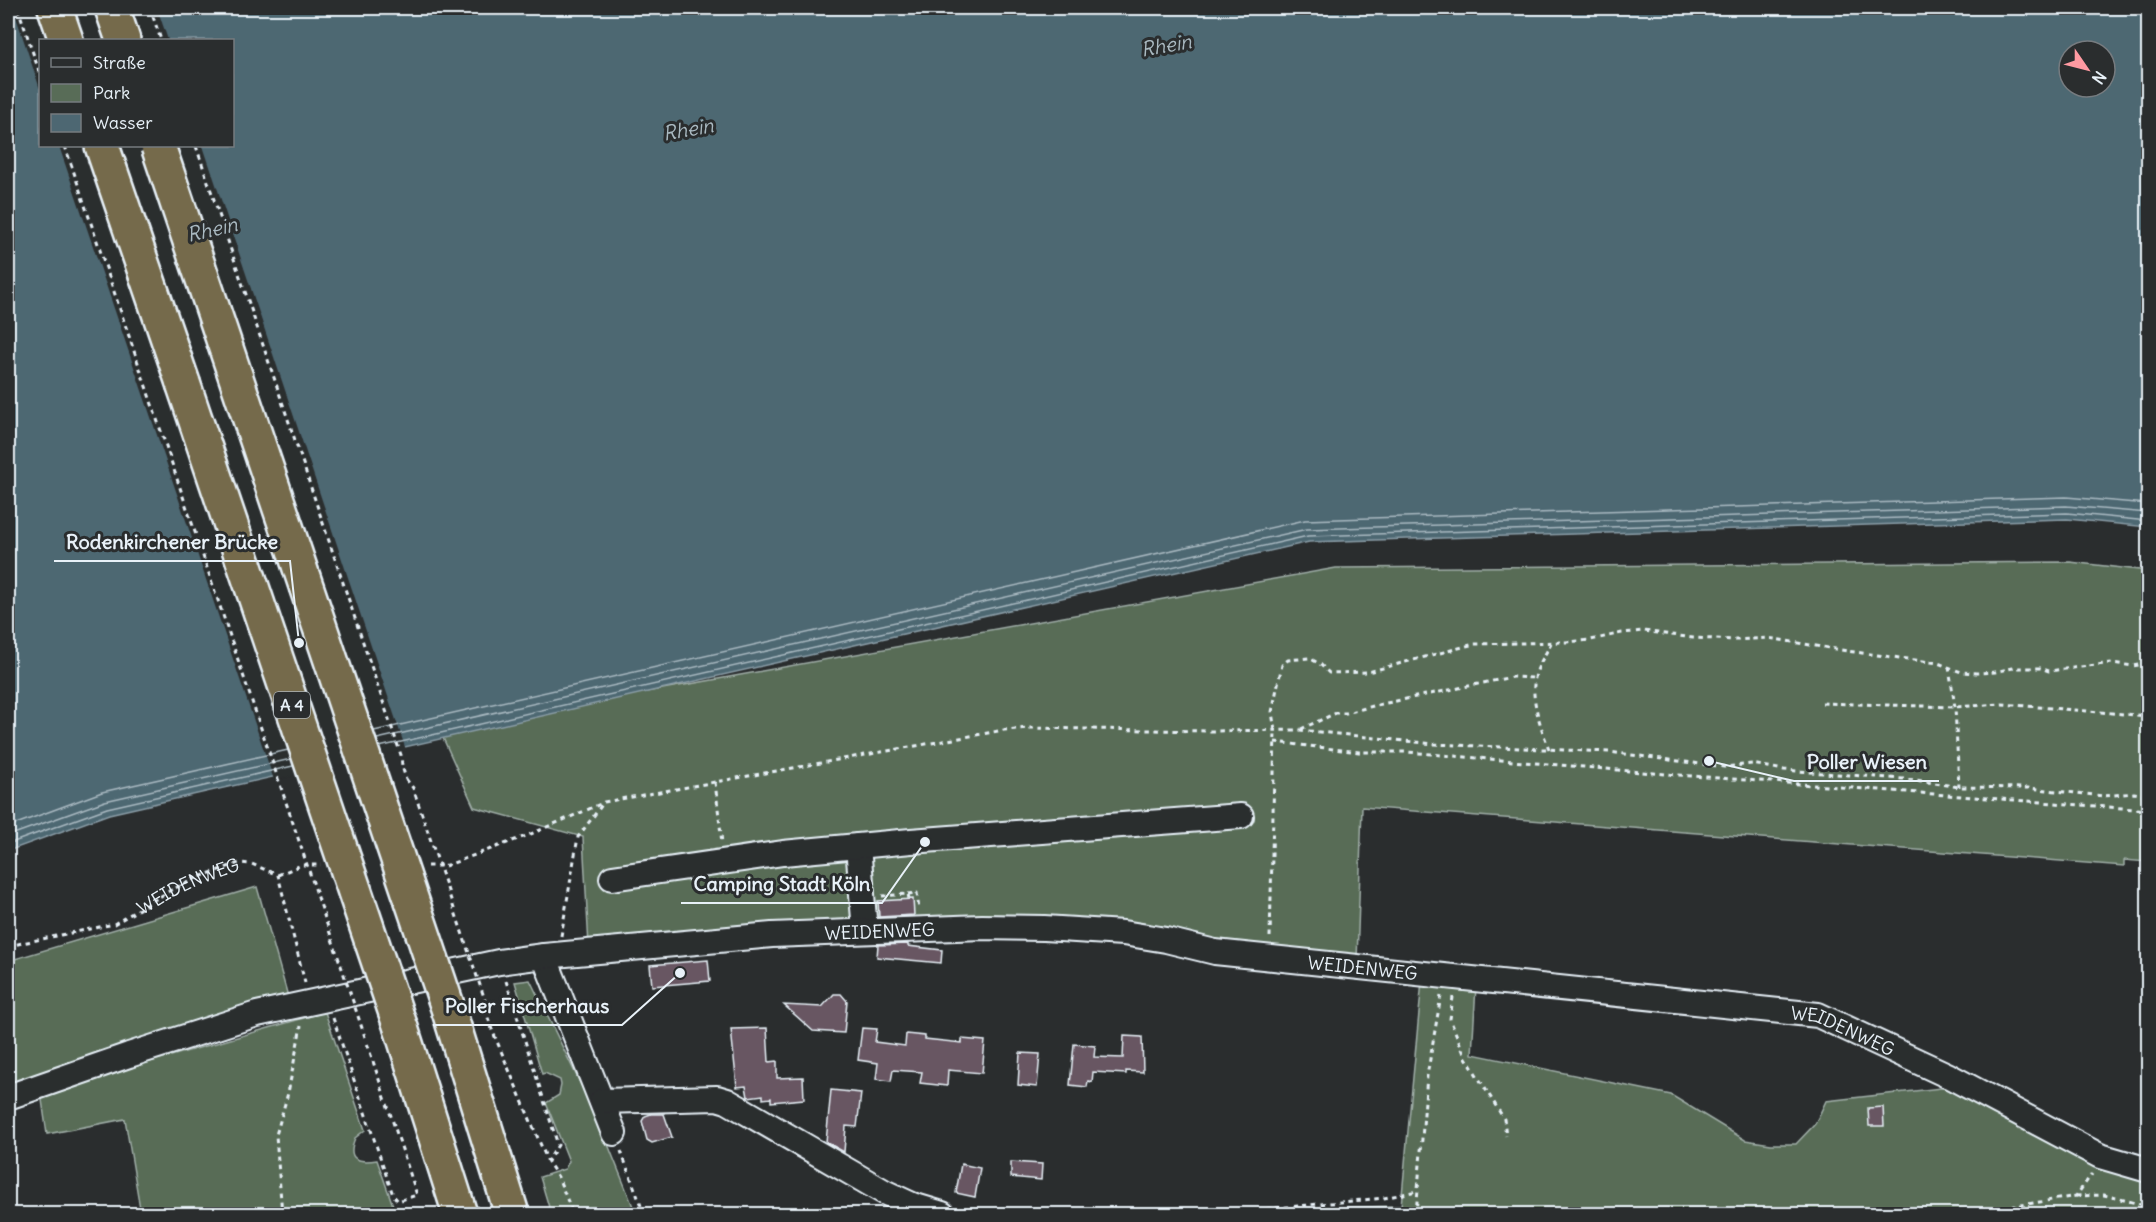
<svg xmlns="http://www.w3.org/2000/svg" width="2156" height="1222" font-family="Delius,sans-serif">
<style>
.green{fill:#586c57;stroke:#a0aea8;stroke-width:1.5}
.water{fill:#4d6772;stroke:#8b9ea8;stroke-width:1.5;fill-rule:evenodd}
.pier{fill:#2a2d2e}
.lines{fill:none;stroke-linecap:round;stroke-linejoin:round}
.shore{stroke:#aabac2;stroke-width:1.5}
.building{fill:#675762;stroke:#e8f1f8;stroke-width:1.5}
.minor-casing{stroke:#e8f1f8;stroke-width:28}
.highway-casing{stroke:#e8f1f8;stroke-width:38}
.path{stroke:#e8f1f8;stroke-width:3;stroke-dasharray:4.5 4.5;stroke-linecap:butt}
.minor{stroke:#2a2d2e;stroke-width:24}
.highway{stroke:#756b4b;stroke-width:33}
.highway-bridge-casing{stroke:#e8f1f8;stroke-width:38;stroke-linecap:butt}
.path-bridge{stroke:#e8f1f8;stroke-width:3;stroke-dasharray:4.5 4.5;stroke-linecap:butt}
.highway-bridge{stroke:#756b4b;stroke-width:33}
.labels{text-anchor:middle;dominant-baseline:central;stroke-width:6;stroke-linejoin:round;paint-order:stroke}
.shield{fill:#2a2d2e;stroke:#afb6bb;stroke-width:1.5}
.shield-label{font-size:16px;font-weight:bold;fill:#e8f1f8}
.street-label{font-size:18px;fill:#e8f1f8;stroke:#2a2d2e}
.water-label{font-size:20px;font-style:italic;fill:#aabac2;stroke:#2a2d2e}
.leader{fill:none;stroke:#e8f1f8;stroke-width:2}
.callout-dot{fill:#e8f1f8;stroke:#2a2d2e;stroke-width:2}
.callout-label{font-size:20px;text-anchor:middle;font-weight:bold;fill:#e8f1f8;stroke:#2a2d2e;stroke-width:6;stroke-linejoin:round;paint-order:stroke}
</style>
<rect width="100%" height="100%" fill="#2a2d2e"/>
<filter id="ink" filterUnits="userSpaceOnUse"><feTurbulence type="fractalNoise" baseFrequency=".0167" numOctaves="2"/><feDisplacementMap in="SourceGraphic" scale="12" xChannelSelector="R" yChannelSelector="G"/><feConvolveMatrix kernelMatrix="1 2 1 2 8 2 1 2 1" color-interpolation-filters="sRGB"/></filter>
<g filter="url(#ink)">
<g class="green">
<path d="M2070,562l78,9v291l-24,-2v6l-762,-59 -5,154 -246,-36 -522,21 -6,-109 -109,-30 -35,-78 897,-161z"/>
<path d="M257,887l32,113 -281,88v-127z"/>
<path d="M530,980l69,142 37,92h-85l-11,-37 25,-8 4,-8 -23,-58 13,-8 2,-10 -1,-5 -15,-7 -3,1 -27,-92z"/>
<path d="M1422,981l54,5 -4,68 199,41 74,45 26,4h25l19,-20 11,-23 124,-14 198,78v49h-861l-1,-5 115,-3z"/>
<path d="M325,1012l40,118 -10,8c-9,22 3,25 22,22l19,54h-255l-16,-95 -78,15 -6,-41z"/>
</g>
<path class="water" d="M8,8h2140v519l-81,-8 -758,23 -1200,272 -101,37zM40,40h192v106h-192zM2069,51h36v36h-36z"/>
<g class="pier">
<path d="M13,8h144l11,32h-128v49z"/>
<path d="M59,146h144l203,604 -132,30z"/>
</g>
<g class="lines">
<g class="shore">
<path d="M374,731l931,-211 761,-23 82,7"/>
<path d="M377,739l930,-210 759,-23 82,7"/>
<path d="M379,747l929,-211 759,-23 81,8"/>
<path d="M8,827l94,-35 186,-42"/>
<path d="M8,836l97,-35 186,-42"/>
<path d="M8,844l99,-36 186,-42"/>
</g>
</g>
<g class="building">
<path d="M913,899l1,16 -35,2 -1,-16z"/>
<path d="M908,944v2l34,4 -1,13 -64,-6 1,-12z"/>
<path d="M708,960l2,21 -58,5 -2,-21z"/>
<path d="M834,994h7l6,7 -3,32 -31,-2 -29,-26 38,2z"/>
<path d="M767,1028l2,34 8,-1v17l26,-1 1,22 -33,3v-4l-8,1v-4l-15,2 -2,-11 -9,1 -6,-58z"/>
<path d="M862,1028l15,1 -2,13 30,4 1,-12 19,2v3l37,4v-4l23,2 -3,32 -34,-3 -1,16 -27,-3 2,-11 -29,-2 -2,11 -15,-2 2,-16 -20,-3z"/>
<path d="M1124,1036l18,1 1,35 -17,-1v3l-33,-2 -1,10 -4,-1 -1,6 -17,-2 4,-41 21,2 -1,11 29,1z"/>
<path d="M1020,1053l20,1 -3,33 -19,-2z"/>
<path d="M831,1090l30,3 -4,34 -11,-1 -2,26 -18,-10z"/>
<path d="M1883,1107l1,19h-15l-1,-18z"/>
<path d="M651,1114h13l8,23 -20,6 -5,-3 -5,-19 3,-5z"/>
<path d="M1011,1162l31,2 -1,16 -30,-3z"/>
<path d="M961,1164l19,4 -5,29 -19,-4z"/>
</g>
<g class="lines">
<defs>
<g id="minor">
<path d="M858,846l7,85"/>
<path d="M612,878l171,-25 128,-12 330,-25"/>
<path d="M544,956l70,177"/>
<path id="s2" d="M8,1097l121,-42 128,-41 242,-52 45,-6 228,-21 210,-8 62,1 79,5 43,7 49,12 603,63 131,61 151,80 48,14"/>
<path d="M602,1101l115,-3 10,3 159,92 26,12 30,9"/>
</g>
<g id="highway">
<path d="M55,8l11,32"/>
<path d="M112,8l11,32"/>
<path d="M102,146l81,237"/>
<path d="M449,1011l63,203"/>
<path d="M401,1028l59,186"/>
</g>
</defs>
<use href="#minor" class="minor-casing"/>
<use href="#highway" class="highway-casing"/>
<g class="path">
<path d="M18,8l22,66"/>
<path d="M150,8l11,32"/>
<path d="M196,146l205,609 1,11 4,13"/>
<path d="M1949,667l6,40 4,80"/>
<path d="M1822,703l133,4 47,-3 146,12"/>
<path d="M1301,729l35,-16h10l31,-8 135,-28 23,1"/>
<path d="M1275,742l84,10h48l258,22 483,36"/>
<path d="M1549,749c-7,-19 -19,-50 -14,-71 2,-12 11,-24 16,-35"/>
<path d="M715,782l7,61"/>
<path d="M427,866h18l81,-30 77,-33"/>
<path d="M278,875l23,-10h20"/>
<path d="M908,894l9,-1 2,17"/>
<path d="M882,896l26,-2 1,5"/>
<path d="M561,936l17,-99 26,-35 400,-72 25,-2 179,3 92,-1 134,14 175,8 115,15 28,-3 32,6 132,10 43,7 69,1 76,8 30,-3 14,3"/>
<path d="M1270,937l5,-206 -3,-19 10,-47 6,-5 21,-2 11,6 9,9 39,-1 106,-28 92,-2 25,-2 31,-7 22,-2 49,7 44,2 31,-2 79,13 91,12 23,9 15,1 19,-1 18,-4h27l9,3 63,-8 21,3 15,-3"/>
<path id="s1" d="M8,946l106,-22 57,-34 28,-13 40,-14 13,1 26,11 27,108"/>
<path d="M506,981l52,164 -10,16"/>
<path d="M1453,997l-3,22 15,37 39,63 2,17"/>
<path d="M485,1000l1,12 7,20 55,130 10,15 15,37"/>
<path d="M333,1018l60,177 5,6 19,-6 -51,-155"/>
<path d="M621,1151l23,63"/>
<path d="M2076,1196l28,-1 44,11"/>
<path d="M282,1214l-6,-79 12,-42 13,-67"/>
<path d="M1213,1214l171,-16 33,-7"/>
<path d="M1416,1214l11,-138 14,-80"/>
<path d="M1976,1214l34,-7 66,-11 16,-22"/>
</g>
<use href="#minor" class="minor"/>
<use href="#highway" class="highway"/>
<defs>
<g id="highway-bridge">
<path d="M158,146l291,865"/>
<path d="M183,383l218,645"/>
</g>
</defs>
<use href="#highway-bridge" class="highway-bridge-casing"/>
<g class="path-bridge">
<path d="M65,146l301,894"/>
<path d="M406,779l7,9 72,212"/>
</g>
<use href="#highway-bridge" class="highway-bridge"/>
</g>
</g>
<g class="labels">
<rect class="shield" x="274" y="692" width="36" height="26" rx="4.5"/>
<g class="shield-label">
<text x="292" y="705">A 4</text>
</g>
<g class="street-label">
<text stroke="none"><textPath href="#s1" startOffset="192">WEIDENWEG</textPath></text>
<text stroke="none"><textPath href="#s2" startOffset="892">WEIDENWEG</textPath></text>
<text stroke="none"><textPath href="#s2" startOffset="1378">WEIDENWEG</textPath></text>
<text stroke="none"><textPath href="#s2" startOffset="1864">WEIDENWEG</textPath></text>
</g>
<g class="water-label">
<text transform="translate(1166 45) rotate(-10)">Rhein</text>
<text transform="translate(688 129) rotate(-10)">Rhein</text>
<text transform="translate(212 229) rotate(-13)">Rhein</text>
</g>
</g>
<path class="leader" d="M299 643L290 561H54M1709 761L1794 781H1939M925 842L882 903H681M680 973L622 1025H433"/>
<g class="callout-dot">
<circle cx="299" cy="643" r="6"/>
<circle cx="1709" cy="761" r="6"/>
<circle cx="925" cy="842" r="6"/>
<circle cx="680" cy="973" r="6"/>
</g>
<g class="callout-label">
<text x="172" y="549">Rodenkirchener Brücke</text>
<text x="1867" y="769">Poller Wiesen</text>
<text x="782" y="891">Camping Stadt Köln</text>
<text x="527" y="1013">Poller Fischerhaus</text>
</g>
<rect width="2156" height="1222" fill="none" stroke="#2a2d2e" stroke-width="30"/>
<rect x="15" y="15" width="2126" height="1192" fill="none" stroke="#e8f1f8" stroke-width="2" filter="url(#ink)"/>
<rect x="39" y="39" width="195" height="108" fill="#2a2d2e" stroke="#767b7f" stroke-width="1.5"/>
<rect x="51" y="58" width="30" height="9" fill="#2a2d2e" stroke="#767b7f" stroke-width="1.5"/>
<text x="93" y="69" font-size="18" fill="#e8f1f8">Straße</text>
<rect x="51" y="84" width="30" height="18" fill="#586c57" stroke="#767b7f" stroke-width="1.5"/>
<text x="93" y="99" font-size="18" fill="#e8f1f8">Park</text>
<rect x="51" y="114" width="30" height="18" fill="#4d6772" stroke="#767b7f" stroke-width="1.5"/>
<text x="93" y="129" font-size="18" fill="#e8f1f8">Wasser</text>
<g transform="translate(2087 69) rotate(125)"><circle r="28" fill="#2a2d2e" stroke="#767b7f" stroke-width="1.5"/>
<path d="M0-4.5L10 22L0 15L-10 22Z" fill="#ff9aa2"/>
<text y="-9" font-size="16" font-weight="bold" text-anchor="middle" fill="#e8f1f8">N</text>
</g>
</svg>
